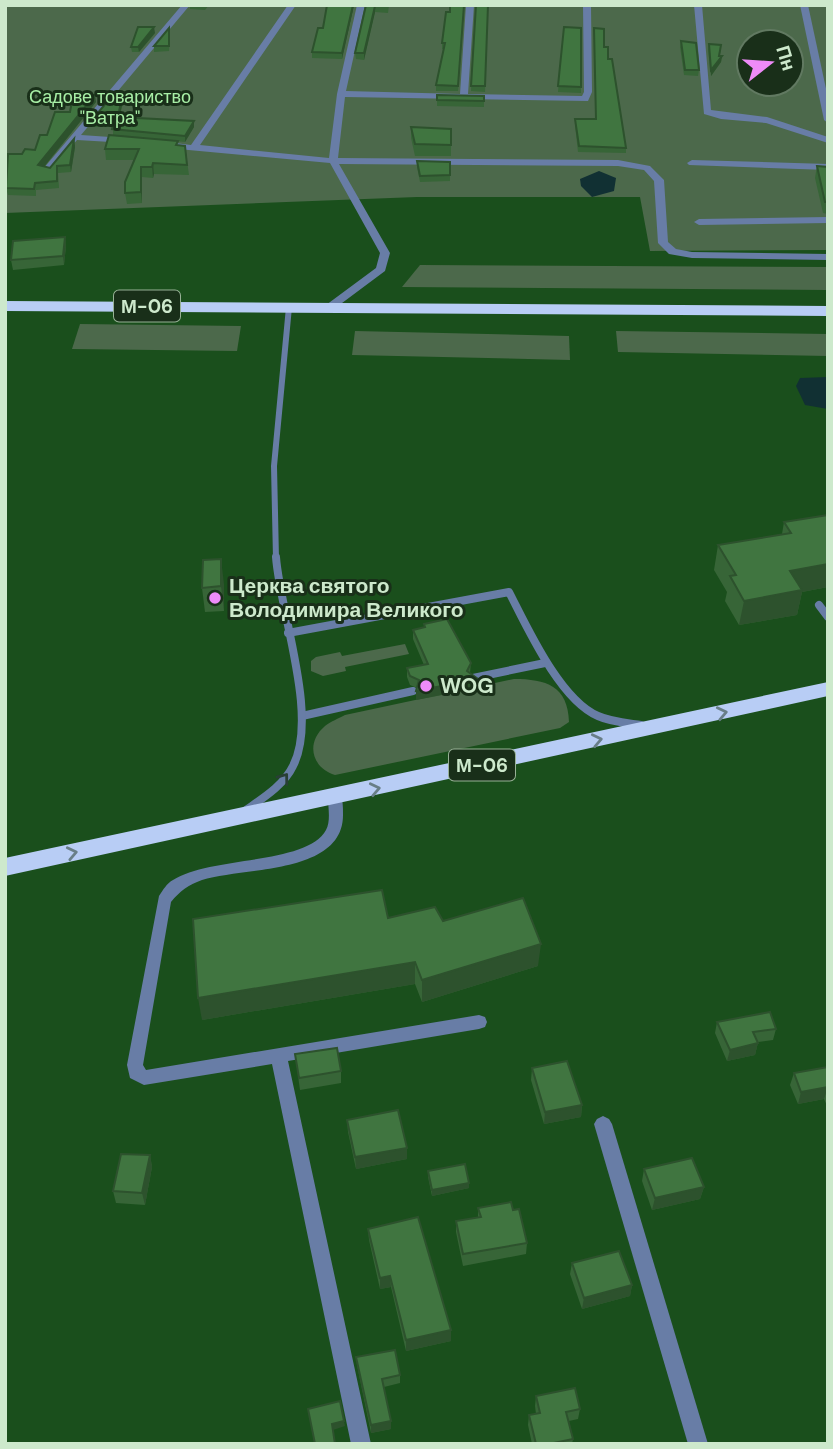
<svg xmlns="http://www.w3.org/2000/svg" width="833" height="1449" font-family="'DM Sans',sans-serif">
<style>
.green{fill:#4c694b;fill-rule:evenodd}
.water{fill:#113033}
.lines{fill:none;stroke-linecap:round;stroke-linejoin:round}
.lane-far1{stroke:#687da6;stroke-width:6}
.lane{stroke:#687da6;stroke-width:8}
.street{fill:#687da6;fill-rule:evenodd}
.highway{fill:#b8cdf5;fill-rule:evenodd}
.wall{fill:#376537}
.shaded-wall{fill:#2d522d}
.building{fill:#407540;stroke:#2d522d;stroke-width:2}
.oneway{stroke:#687e87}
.oneway2{stroke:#293f35}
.poi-dot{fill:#ee8bf8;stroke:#192f19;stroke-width:2.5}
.labels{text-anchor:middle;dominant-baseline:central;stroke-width:6;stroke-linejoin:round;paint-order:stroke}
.far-park-label{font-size:18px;fill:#a8efa6;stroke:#192f19}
.shield{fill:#192f19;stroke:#97b196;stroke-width:2}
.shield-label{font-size:19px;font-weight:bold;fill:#cde9cc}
.poi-label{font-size:21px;font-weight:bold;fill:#cde9cc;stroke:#192f19;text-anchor:start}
</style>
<rect width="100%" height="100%" fill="#1a4f1c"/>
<g class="green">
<path d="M5,5h823v245l-178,1 -10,-54h-223l-412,16zM749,42h42v42h-42z"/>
<path d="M420,265l408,2v23l-426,-3z"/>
<path d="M80,324l161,2 -4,25 -165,-2z"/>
<path d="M355,331l214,5 1,24 -218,-5z"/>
<path d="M616,331l212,3v22l-210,-4z"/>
<path d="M405,644l4,10 -64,13 1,4 -23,5 -12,-5v-10l5,-4 24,-5 2,4z"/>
<path d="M514,679c32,0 54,7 55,43l-9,6 -225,47c-23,-7 -30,-32 -10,-49 5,-4 14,-8 20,-11z"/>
</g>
<g class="water">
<path d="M599,171l17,7 -2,13 -22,6 -11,-11 -1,-7z"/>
<path d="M828,377v32l-23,-4 -9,-19 4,-8z"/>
</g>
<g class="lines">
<path class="lane-far1" d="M276,559l-2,-93 15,-159"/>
<g class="lane">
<path d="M819,605l9,12"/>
<path d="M288,633l221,-41c18,35 51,108 89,124 13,6 29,7 43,9"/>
<path d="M473,678l72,-15"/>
<path d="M302,716l111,-25"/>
<path d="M246,810c17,-12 38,-25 47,-44 26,-50 -13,-153 -17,-209"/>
</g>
<g class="street">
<path d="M182,5h8l-109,130 44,3 3,1v4l-51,-3 -28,33h-6v-4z"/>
<path d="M288,5h8l-96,140 129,13 8,-64 20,-89h8l-19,86 114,3 6,-89h8l-6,89 114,2 2,-4 -1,-87h8l1,87 -4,9 -243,-4 -7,61 280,2 32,6 14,14 4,62 8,7 16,3 136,2v6l-136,-2 -23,-4 -11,-11 -4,-62 -10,-11 -26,-4 -279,-2 51,89 -5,18 -51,38h-8v-4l50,-37 4,-15 -50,-90 -163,-15 -5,-3 5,-3 24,3z"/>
<path d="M694,5h8l9,105 56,7 61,20v6l-62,-20 -45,-4 -17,-5z"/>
<path d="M800,5h8l20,93v25l-4,-3z"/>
<path d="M692,160l136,4v6l-139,-5 -2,-2z"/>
<path d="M828,217v6l-129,2 -5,-3 5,-3z"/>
<path d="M335,792l5,1c3,7 3,14 3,21 1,61 -101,53 -141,66 -14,5 -22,11 -31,22l-28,163 3,5 333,-55 6,2 2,5 -2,5 -6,2 -191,32 83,383h-20l-79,-380 -128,21 -14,-7 -3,-13 32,-169c4,-6 8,-13 14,-16 37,-24 134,-15 153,-50 5,-9 2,-23 2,-33l2,-4z"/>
<path d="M603,1116l6,3 3,5 96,320h-20l-94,-320 3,-5z"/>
</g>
<g class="highway">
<path d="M5,301l823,5v10l-823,-5z"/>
<path d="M828,682v14l-823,180v-18z"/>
</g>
</g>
<g class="wall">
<path d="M190,5h19l-4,5 -15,-1z"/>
<path d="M354,5l-12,54 -30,-1v-6l11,-24z"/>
<path d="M366,5h23l-1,8 -13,-1 -11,48 -8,-1 -1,-6z"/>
<path d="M464,5l-6,86h-22v-6l8,-36h-2v-6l8,-31z"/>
<path d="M476,5h12l-3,87 -14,-1z"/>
<path d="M564,27l17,60v6l-23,-1z"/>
<path d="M594,28l10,19 4,12 18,89v5l-48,-1 -3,-27v-6h21z"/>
<path d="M155,33l-16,19h-7l-1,-5z"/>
<path d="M170,33l-1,18 -15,1v-6z"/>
<path d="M681,41l18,29 -1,6 -14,-1 -4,-28z"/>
<path d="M709,44l12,7 -2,5h3l-1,6 -10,14 -3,-26z"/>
<path d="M437,95l47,1v11l-47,-1z"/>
<path d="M122,96l1,5 -3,16 74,10 -9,15 -72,-7v-8h-22v-6z"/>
<path d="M96,102l-52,65 6,1 24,-29 1,8 -4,25 -13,1 1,15 -23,2v6l-28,-1 -2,-7 16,-34 13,-4 12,-15 23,-23z"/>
<path d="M411,127l40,2v27h-36l-4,-18z"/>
<path d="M179,145l6,1 4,29 -35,-1 -1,4 -11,-1v26l-15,1 -2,-11 9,-33h-28l-1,-11z"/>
<path d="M417,161l33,1v19l-30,1 -3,-15z"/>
<path d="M817,166l11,1v47l-5,-1 -8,-35z"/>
<path d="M65,237l1,9 -2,19 -51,5 -2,-10z"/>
<path d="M828,515v72l-26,5 -5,23 -58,10 -14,-24 2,-9 -13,-22 4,-25 64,-11 2,-12z"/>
<path d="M224,584v27l-19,1 -3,-24z"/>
<path d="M424,624l47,39 -1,10 7,15 -61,12 1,-12 -7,-3 -3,-8v-9l17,-3 -11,-26v-9l11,-2z"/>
<path d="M388,918l55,3 95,45 -116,36 -7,-18 -213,36z"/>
<path d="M717,1022l59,7 -3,11 -15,2 -3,13 -28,6 -12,-28z"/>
<path d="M295,1054l46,17v12l-41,7z"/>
<path d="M828,1067v41l-4,-9 -26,5 -8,-19 4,-12z"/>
<path d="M532,1068l50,37 -1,12 -37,7 -13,-44z"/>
<path d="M347,1120l60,28v11l-51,10 -8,-37z"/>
<path d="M150,1155l2,12 -7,38 -29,-2 -3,-12z"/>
<path d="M644,1169l60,18 -4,12 -48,11 -10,-29z"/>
<path d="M428,1171l41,17 -37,8 -4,-19z"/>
<path d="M478,1208l35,2 14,33 -1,11 -63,12 -7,-34v-11l22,-4z"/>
<path d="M368,1229l83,101v11l-45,10 -15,-64 -11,2 -11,-49z"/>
<path d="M572,1263l60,22 -2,11 -48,13 -12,-35z"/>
<path d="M356,1357l44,18v8l-16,4 7,42 -20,4 -14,-68z"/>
<path d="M536,1396l44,13 -2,10 -9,2 4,18 -1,5h-40l-4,-19 1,-10 7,-1 -1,-8z"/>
</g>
<g class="shaded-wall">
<path d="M353,5h1l-12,54v-6z"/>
<path d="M375,6v6l-11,48v-7z"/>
<path d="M154,27l1,6 -16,19 -1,-5z"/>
<path d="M722,56l-1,6 -10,14v-6z"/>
<path d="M95,95l1,7 -57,71 -1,-8z"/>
<path d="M122,96l1,5 -5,22v-6z"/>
<path d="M194,121v6l-9,15v-6z"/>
<path d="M74,139l1,8 -4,25 -1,-7z"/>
<path d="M153,163l1,11 -1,4 -1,-11z"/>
<path d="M141,167l1,10v26l-1,-11z"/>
<path d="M65,237l1,9 -2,19 -1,-9z"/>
<path d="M221,559l3,25v27l-3,-25z"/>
<path d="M828,564v23l-26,5 -5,23 -58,10 5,-24 46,-30z"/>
<path d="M478,679l-1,9 -61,12v-9z"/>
<path d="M541,944l-3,22 -116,36v-22z"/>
<path d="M415,962v22l-213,36 -4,-22z"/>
<path d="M758,1043l-3,12 -28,6 3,-11z"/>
<path d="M828,1087l-4,12 -26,5 3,-12z"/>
<path d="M582,1105l-1,12 -37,7 1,-12z"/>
<path d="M407,1148v11l-51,10 -1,-12z"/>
<path d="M150,1155l2,12 -7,38 -3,-12z"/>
<path d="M469,1183v5l-37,8v-6z"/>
<path d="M704,1187l-4,12 -48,11 3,-12z"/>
<path d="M390,1276l1,11 -11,2v-11z"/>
<path d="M632,1285l-2,11 -48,13 2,-11z"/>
<path d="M451,1330v11l-45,10v-11z"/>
<path d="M344,1421l1,5 -12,4 -1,-6z"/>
<path d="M391,1421v8l-20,4v-8z"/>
</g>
<g class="building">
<path d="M327,5h26l-11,48 -30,-1 6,-24h5z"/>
<path d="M366,5h22l-1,1h-12l-11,47h-9z"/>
<path d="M450,5h14l-6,81 -22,-1 9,-42h-3l4,-31h4z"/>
<path d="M476,5h12l-3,81h-14z"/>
<path d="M138,27h16l-16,20h-7z"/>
<path d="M564,27l17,1v59l-23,-1z"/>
<path d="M169,28v18h-15z"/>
<path d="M594,28l10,1v18h4v12h4l14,89 -47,-2 -4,-27h21z"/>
<path d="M681,41l15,2 3,27h-14z"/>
<path d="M709,44l12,1 -2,11h3l-11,14z"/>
<path d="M86,95h9l-57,70 12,3 24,-29 -4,26 -13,1v15l-22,2 -1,6 -28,-1 2,-34h14l3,-5 10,1 5,-15h7l8,-23h15l2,-11h11z"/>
<path d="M437,95l47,1v5l-47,-1z"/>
<path d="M112,96h10l-4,21 76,4 -9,15 -73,-7 2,-8h-23z"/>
<path d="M411,127l40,2v16l-36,-1z"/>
<path d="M109,135l69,6 -2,4 9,1 2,19 -34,-2 -1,4h-11v25l-16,1v-11l14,-33h-34z"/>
<path d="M417,161l33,1v13l-30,1z"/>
<path d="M817,166l11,1v35h-3z"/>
<path d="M65,237l-2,19 -52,4 2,-19z"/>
<path d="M828,515v49l-38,7 12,19 -58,11 -14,-25 6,-1 -18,-30 73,-12 -7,-11z"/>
<path d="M221,559v27l-19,2 1,-28z"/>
<path d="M447,619l24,44 -4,8 11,8 -62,12 3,-11 -9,-4 -3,-8 21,-4 -15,-34 12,-3 -1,-3z"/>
<path d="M382,890l6,28 47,-11 8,14 80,-23 18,46 -119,36 -7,-18 -217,36 -5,-79z"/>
<path d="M770,1012l6,17 -23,3 5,11 -28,7 -13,-28z"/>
<path d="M337,1048l4,23 -42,7 -4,-24z"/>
<path d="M567,1061l15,44 -37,7 -13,-44z"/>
<path d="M828,1067v20l-27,5 -7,-19z"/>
<path d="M398,1110l9,38 -52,9 -8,-37z"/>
<path d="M121,1154l29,1 -8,38 -29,-2z"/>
<path d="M692,1158l12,29 -49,11 -11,-29z"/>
<path d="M465,1164l4,19 -37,7 -4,-19z"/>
<path d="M511,1202l2,8 6,-1 8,34 -64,11 -7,-33 25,-4 -3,-9z"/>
<path d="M418,1217l33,113 -45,10 -16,-64 -10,2 -12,-49z"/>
<path d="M619,1251l13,34 -48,13 -12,-35z"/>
<path d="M395,1350l5,25 -18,4 9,42 -20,4 -15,-68z"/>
<path d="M575,1388l5,21 -14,3 7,27 -24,5h-13l-7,-29 11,-2 -4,-17z"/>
<path d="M340,1401l4,20 -12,3 3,20h-20l-7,-35z"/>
</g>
<defs><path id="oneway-chevron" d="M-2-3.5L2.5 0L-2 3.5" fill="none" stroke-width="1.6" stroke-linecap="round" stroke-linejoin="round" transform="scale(1.75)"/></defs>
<g class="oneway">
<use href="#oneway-chevron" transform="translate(722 713) rotate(-12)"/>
<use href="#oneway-chevron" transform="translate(597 740) rotate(-12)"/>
<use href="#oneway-chevron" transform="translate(375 789) rotate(-12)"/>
<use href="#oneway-chevron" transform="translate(72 853) rotate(-12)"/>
</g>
<use class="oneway2" href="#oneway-chevron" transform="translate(284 778) rotate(-53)"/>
<g class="poi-dot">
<circle cx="215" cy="598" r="7"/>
<circle cx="426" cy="686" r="7"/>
</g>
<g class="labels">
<g class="far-park-label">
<text x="110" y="97">Садове товариство<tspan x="110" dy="21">"Ватра"</tspan></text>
</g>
<g class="shield">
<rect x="114" y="290.5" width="66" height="31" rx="5"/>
<rect x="449" y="749.5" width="66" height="31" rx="5"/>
</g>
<g class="shield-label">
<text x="147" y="306">М-06</text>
<text x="482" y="765">М-06</text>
</g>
<g class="poi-label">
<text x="229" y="586">Церква святого<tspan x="229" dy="24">Володимира Великого</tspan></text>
<text x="440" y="686">WOG</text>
</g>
</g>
<rect width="833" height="1449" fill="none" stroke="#cde9cc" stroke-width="14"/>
<g transform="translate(770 63) rotate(73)"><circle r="33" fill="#192f19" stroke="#617961" stroke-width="2"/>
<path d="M0-5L12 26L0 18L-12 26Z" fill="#ee8bf8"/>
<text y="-10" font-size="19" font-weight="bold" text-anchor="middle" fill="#cde9cc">Пн</text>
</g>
</svg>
